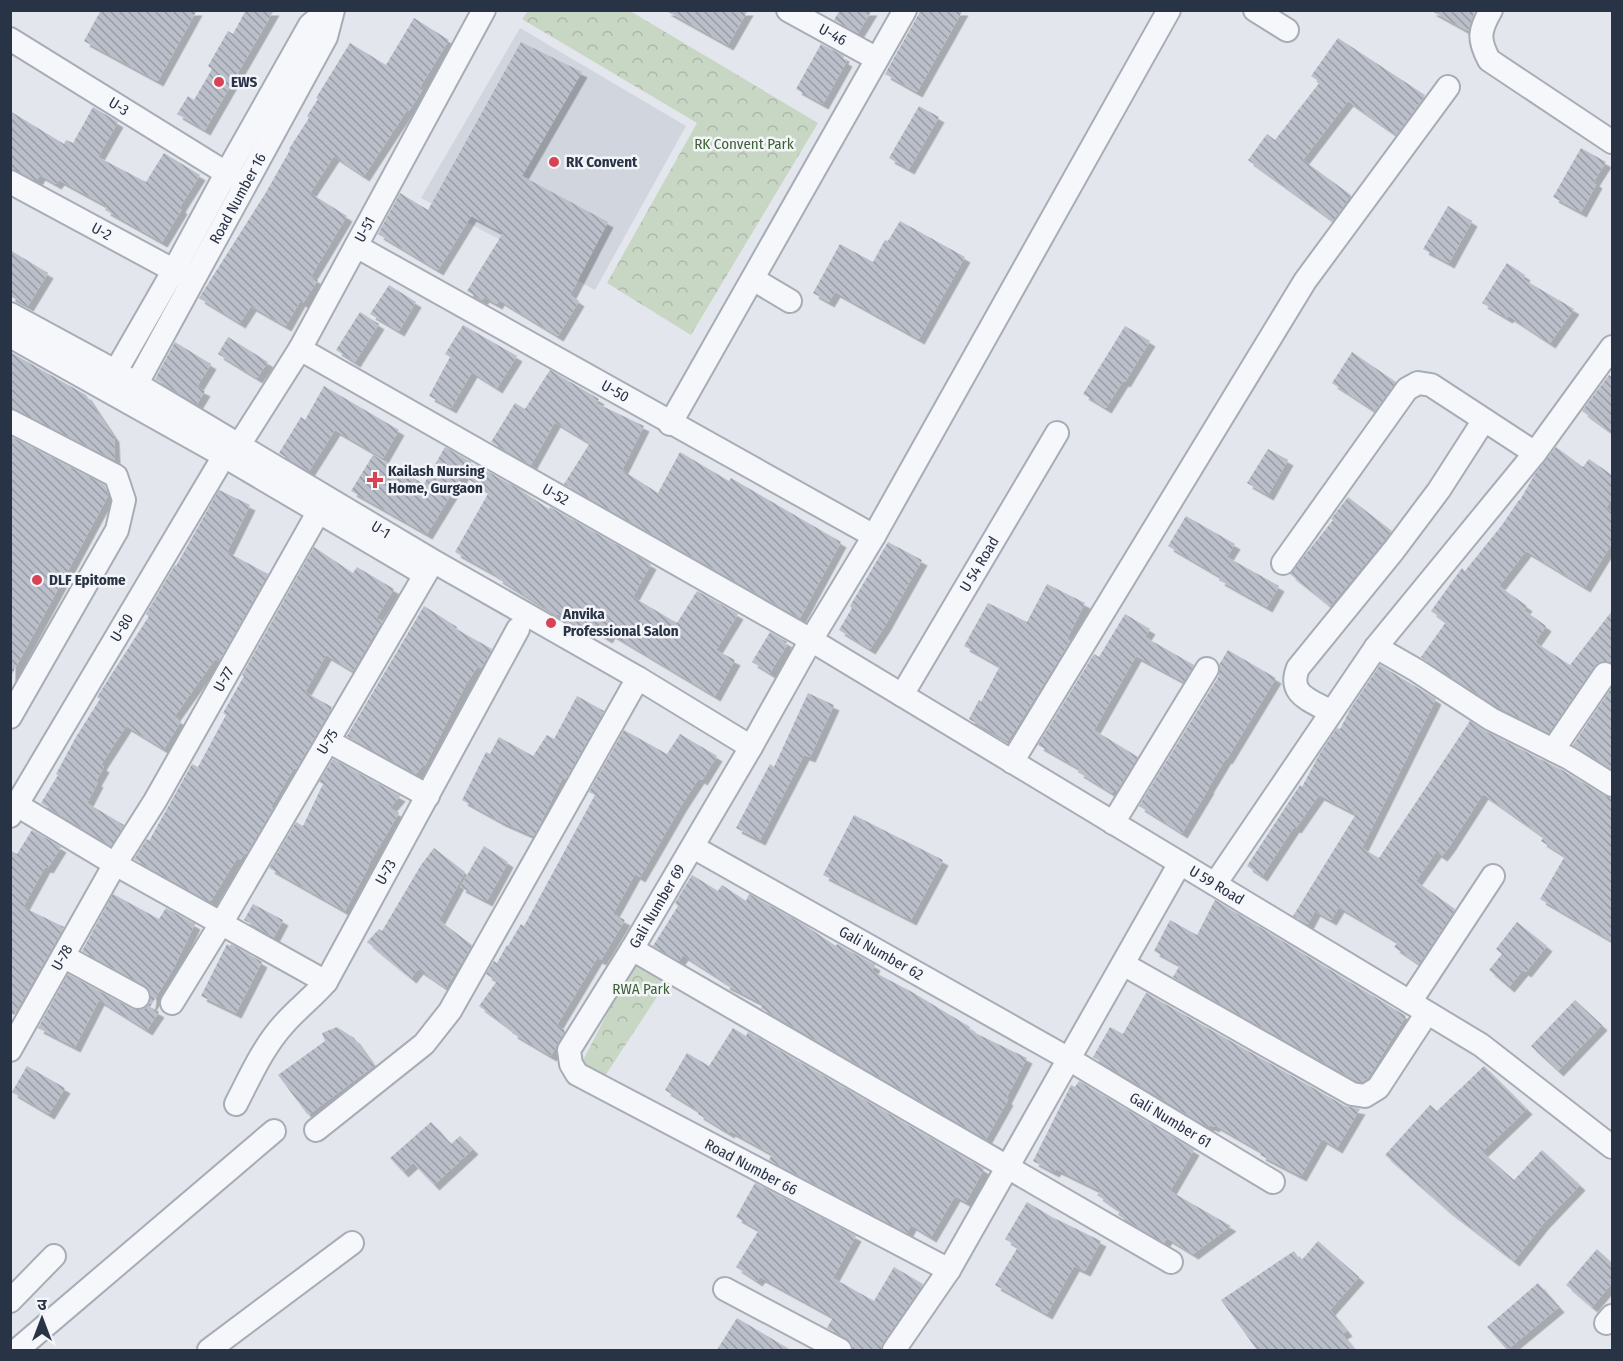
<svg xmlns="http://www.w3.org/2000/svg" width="1623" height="1361" font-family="'Fira Sans Condensed','Noto Sans Devanagari',sans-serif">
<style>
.built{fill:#d1d5de}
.forest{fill:url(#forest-crowns)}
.building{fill:url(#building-back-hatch);filter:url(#shadow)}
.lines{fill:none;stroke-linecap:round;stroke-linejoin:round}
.minor-casing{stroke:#a7adb7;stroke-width:26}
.minor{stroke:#f6f7fa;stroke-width:22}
.poi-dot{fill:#d74254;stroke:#f3f5f9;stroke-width:2}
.labels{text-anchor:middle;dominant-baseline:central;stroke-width:5;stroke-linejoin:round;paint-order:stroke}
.street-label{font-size:15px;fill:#293346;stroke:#f3f5f9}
.poi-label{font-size:15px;font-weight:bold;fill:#293346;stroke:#f3f5f9;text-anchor:start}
.park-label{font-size:15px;fill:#3d6236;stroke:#f3f5f9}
</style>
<defs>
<pattern id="forest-crowns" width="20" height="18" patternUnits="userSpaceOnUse" patternTransform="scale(1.5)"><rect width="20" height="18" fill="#c8d6c4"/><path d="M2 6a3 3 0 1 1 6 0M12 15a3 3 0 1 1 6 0" fill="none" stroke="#acb8aa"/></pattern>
<pattern id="building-back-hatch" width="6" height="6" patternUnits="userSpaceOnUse" patternTransform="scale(1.5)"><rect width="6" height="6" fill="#babfca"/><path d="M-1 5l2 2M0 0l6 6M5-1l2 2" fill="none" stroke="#979ca6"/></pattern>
<filter id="shadow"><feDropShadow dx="5.5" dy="5.5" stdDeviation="0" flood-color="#0004"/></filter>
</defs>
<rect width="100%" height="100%" fill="#e3e6ec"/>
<path class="built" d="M520,28l166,98 -91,164 -174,-92z"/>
<g class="forest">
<path d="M528,11h102l188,112 -127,212 -84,-52 90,-160 -175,-104z"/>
<path d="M635,960l35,17 -69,105 -24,-10z"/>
</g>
<g class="building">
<path d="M101,10h96l-39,71 -74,-40z"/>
<path d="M246,10h28l-69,120 -28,-16 11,-18 6,4 18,-31 -4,-3 20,-35 5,3z"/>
<path d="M665,10h83l-20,35z"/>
<path d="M840,10h32l-14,23 -24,-13z"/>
<path d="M921,10h42l-46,82 -32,-18z"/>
<path d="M1430,10h45l-7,21z"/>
<path d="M414,18l35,22 -29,47 3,2 -14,22 -2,-1 -43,66 -30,-20 -24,37 37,23 -36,60 7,4 -15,23 -3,-2 -14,25 -35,-20 -11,17 -41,-25 66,-104 25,-44 -1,-1 20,-31 -2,-2 11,-17 -2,-1 34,-55 36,22z"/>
<path d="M1338,38l87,57 -29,40 -48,-34 -45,59 48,35 -18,26 -85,-61 19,-26 8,6 45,-58 -9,-6z"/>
<path d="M521,42l61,30 -60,104 86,46 -38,73 9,6 -21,35 -59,-36 -2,4 -13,-7 -2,3 -15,-9 36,-58 -32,-17 -33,54 -60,-36 22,-41 28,17z"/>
<path d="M821,44l23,12 -1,3 4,2 -24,43 -27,-15z"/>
<path d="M919,106l20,11 -30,52 -20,-11z"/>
<path d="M93,107l25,15 -20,35 48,25 18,-29 36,22 -20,32 2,2 -20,33 -57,-32 2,-4 -48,-26 -3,4 -16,-9 -3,5h-3l-24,-11v-58l54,33 2,-4 7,3z"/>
<path d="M1581,148l25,14 -12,19 3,2 -16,29 -28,-15z"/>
<path d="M1448,206l24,15 -23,42 -26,-14z"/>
<path d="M900,221l65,36 -46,82 -84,-47 -6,10 -16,-9 27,-49 33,18 12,-22 3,1z"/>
<path d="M10,250l38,23 -20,33 -18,-10z"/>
<path d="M1507,263l18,12 -2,4 51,30 -24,34 -41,-27 -2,2 -25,-15z"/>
<path d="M389,285l27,17 -17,29 -29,-17z"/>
<path d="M360,312l19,12 -24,38 -19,-12z"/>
<path d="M463,325l54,31 -20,32 -25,-16 -21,36 -22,-12 21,-39 -5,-3z"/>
<path d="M1125,326l25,15 -25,41 -2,-1 -17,27 -23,-14z"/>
<path d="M228,337l40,25 -11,16 -39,-24z"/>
<path d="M175,342l36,22 -14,23 8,4 -8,13 -42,-25z"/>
<path d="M10,352l76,43 28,42 1,23 -105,-52z"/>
<path d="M1352,352l44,30 -21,29 -43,-28z"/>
<path d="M550,370l49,29 -3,4 48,23 -22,44 36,23 22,-41 49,29 2,-3 110,64 -41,76 -236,-134 26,-41 -35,-21 -24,43 -40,-23 24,-39 10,6z"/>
<path d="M1609,375l3,2v56l-30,-22z"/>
<path d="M324,386l75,44 -16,28 -48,-28 -26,41 -30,-18 22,-36 4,3z"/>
<path d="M10,436l95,49 3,11 -98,182z"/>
<path d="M445,447l26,15 -44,72 -76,-43 22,-36 51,29z"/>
<path d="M1556,447l27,20 6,-8 23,16v23l-6,10 6,5v30l-27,44 -59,-36 -27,35 28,20 -3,4 22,16 -11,16 35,23 42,-54v52l-7,-2 -6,1 -5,4 -45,67 -51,-26 -77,-50 25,-35 -15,-11 31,-43 3,3 37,-46 17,-25h1l15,-26z"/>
<path d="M1268,449l20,11 -20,35 -21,-12z"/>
<path d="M476,465l43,24 30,20 1,-2 101,57 -18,33 44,26 20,-32 41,23 -22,36 19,10 -20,36 -105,-63 -3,5 -18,-11 -3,4 -28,-17 -1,1 -60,-37 1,-2 -43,-24 34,-60 -21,-13z"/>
<path d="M219,490l31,15 -23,47 41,22 -49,87 -4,-2 -41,58 7,4 -17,28 -38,-23 -25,39 3,2 -8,14 2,1 -11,21 37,22 -13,21 -70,-43 17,-28 -2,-1 20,-37 24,-38 -3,-2 52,-81 -3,-2 29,-49 1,1z"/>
<path d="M1348,497l44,34 -62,75 -40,-32 43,-54 -2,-1z"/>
<path d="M1186,516l49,28 -8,13 52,29 -12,21 -48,-27 2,-3 -53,-31z"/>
<path d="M888,542l34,18 -37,66 -15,23 -31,-19 13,-22 -2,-2z"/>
<path d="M314,547l39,26 4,-6 37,22 -18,29 6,3 -29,50 -27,-16 -21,37 27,15 -36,62 -2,-1 -23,39 2,1 -27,46 -1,-1 -5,7 -3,-2 -26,43h-3l-74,-42 13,-20 2,2 43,-77 6,3 28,-52 -3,-2 21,-37 -2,-1z"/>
<path d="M1047,584l38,19 -18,36 3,2 -62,100 -39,-22 10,-19 2,2 19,-36 -36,-20 24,-43 39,19z"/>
<path d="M424,606l33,21 -1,2 36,20 -11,19 -3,-2 -12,18 -41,82 -2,-1 -7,9 -69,-38z"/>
<path d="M1125,614l25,15 -5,8 49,28 -10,17 -48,-26 -42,74 44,27 -22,35 -2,-1 -2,2 -34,-21 2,-3 -42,-24 56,-91 5,3z"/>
<path d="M770,632l17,10 -2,2 2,1 -17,28 -18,-11z"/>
<path d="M1228,650l48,28 -49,81 -1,-1 -18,30h1l-27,45 -43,-27 80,-130v-11z"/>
<path d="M1380,665l56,34 -74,149 17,10 91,-137 15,10 77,39 43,26 7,2v143l-72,-42 25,-43 -24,-15 3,-4 -61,-43 -34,53 -7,9 -6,-4 -20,29 39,28 -36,55 -25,-17 4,-5 -59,-35 -8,13 -16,-9 -7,13 -15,-8 63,-102 -37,-19 -23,33 -2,-1 -32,49 -15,-10 53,-81 2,2 17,-32 18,-27 3,1 11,-21z"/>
<path d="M1612,687v82l-39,-24z"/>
<path d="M808,693l26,12 -24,52 -6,-2 -44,85 -24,-12 34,-64 4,3z"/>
<path d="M577,696l27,15 -38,68 -3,-2 -29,59 -34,-15 -38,-21 24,-48 4,2 9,-17 34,19 14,-21 7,4z"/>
<path d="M624,730l43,24 13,-20 37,22 -15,24 -3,-2 -18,28 -41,71 -5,-3 -22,40 12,6 -24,40 -4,-2 -40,67 8,5 -14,26 -39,-23 1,-2 -34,-25 18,-25 -11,-7 8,-13 3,2 10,-18 1,1 13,-22 3,2 71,-131 -6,-3z"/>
<path d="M333,759l67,37 -10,12 9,5 -31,52 1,1 -24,45 -76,-43 27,-46 7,4 20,-42 -4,-2z"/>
<path d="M854,815l89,45 -32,60 -88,-45z"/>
<path d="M32,830l29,17 -13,21 -3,-1 -22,40 41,20 -50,88 -4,-2v-163l7,4z"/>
<path d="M484,846l24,16 -21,39 -27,-14z"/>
<path d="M434,848l31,24 -26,48 33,25 -26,43 -28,-19 -7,9 -44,-36 12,-13 3,2 39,-66z"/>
<path d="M692,875l26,16 4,-6 24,16 3,-7 57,32 30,20 1,-2 38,21 -3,6 40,21 58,35 -1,3 58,28 -21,41 2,1 -22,39 -225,-131 2,-4 -39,-20 1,-2 -42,-27 -4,6 -26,-15 25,-40 -3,-3z"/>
<path d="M113,894l46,25 7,-11 29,16 -22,45 -23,38 9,5 -12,18 -48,-30 -24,47 -37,-19 30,-54 64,35 6,1 6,-1 6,-6 1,-6 -1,-6 -5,-5 -63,-35z"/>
<path d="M1215,900l191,116 -38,62 -6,4 -5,-1 -184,-104 7,-12 -26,-14 16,-31 27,15z"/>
<path d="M253,904l30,16 -9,17 -30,-17z"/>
<path d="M1517,922l30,24 -21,26 -3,-2 -14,17 -20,-17 13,-16 -6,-5z"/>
<path d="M227,944l3,2 1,-2 31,18 -26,51 -35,-17z"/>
<path d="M1146,993l199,113 15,3 -23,39 -15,-9 -21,37 -41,-21 2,-3 -47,-27 -1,2 -5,-2 -1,2 -115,-70 17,-30 13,7z"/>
<path d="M1575,1000l27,25 -44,46 -27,-25z"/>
<path d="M337,1027l17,11 20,28 -66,49 -30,-40 47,-34 -3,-8z"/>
<path d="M733,1028l13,8 2,-4 236,137 -18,33 -11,-6 -24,41 -20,-12 -4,8 -138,-73 3,-6 -42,-23 -1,2 -31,-19 1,-3 -34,-21 22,-37 22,13z"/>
<path d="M27,1066l38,22 -16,26 -37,-22z"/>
<path d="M1484,1066l43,43 -45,43 32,28 28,-30 38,35 -37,39 -29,37 -69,-53 -60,-53 45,-50 7,6z"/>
<path d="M1079,1081l115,69 -24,41 61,35 -38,28 -26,-16 -3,5 -46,-28 2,-4 -23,-16 4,-4 -45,-22 -2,3 -21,-11 38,-76 4,2z"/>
<path d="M431,1122l20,22 9,-8 13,13 -39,36 -21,-22 -10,9 -13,-14z"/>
<path d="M755,1183l101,53 -23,42 41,23 20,-34 29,17 -40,58 -2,8h-28l-1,-7 -5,-5 -20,-10 6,-11 -73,-40 -3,4 -21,-14 23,-37 -23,-13z"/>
<path d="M1027,1202l25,15 49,24 -16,30 -11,-5 -27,48 -52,-29 23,-38 -13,-8z"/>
<path d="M1318,1241l41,36 -29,33 17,21 -5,3 13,16h-98l-36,-50 73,-49 7,10z"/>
<path d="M1597,1249l15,14v20l-20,24 -26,-22z"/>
<path d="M1538,1283l21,24 -52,43 -20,-23z"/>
<path d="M737,1318l54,32h-74z"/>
</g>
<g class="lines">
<defs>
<g id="minor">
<path id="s1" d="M788,10l89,49"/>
<path d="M1255,10l32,20"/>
<path d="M1491,10c-12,21 -13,29 -2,50l123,82"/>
<path id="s2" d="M10,39l229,142"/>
<path id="s3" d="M10,182l176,95"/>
<path id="s4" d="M356,246l518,290"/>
<path d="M753,279l37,22"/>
<path id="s5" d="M10,314l105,57 318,190 205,117 113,69"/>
<path d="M10,336l214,120 197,116"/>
<path id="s6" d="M300,349l511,291 670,405 131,102"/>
<path d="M109,383l65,-113 53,-98 83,-147 18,-15"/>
<path id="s7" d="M130,396l196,-359 7,-27"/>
<path d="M10,421l106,55 8,24 -7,30 -107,187"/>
<path d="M670,424l235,-414"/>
<path d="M1283,563l124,-174 11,-6 13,2 104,68"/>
<path d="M1376,647l40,23 75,49 78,39 43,27"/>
<path id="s8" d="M902,695l155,-262"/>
<path d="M1331,712c-20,-12 -44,-17 -33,-44l96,-118 45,-60 45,-70"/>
<path d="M328,741l100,55"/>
<path d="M1553,750l52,-76"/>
<path d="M1012,762l293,-481 143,-194"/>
<path d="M17,805l98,59 211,118"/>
<path id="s9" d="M10,816l214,-360 15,-11 61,-96 184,-339"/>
<path d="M1113,823l94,-154"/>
<path id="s10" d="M693,847l376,212 204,123"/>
<path d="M1215,884l161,-237 159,-194 77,-106"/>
<path d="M632,949l539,313"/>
<path d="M63,956l75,41"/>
<path d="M1123,964l229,130 13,2 13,-8 49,-75"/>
<path d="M1410,1002l83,-126"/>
<path id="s11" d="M172,1003l50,-81 210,-359"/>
<path id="s12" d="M10,1050l105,-186 40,-63 164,-290 12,-5"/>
<path id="s13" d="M236,1104c14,-27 27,-57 48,-80 13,-15 28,-26 42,-42l192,-353"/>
<path d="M316,1130l108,-86 26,-33 188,-333"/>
<path id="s14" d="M949,1270l-372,-196 -6,-10 -2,-14 63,-101 119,-202 60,-107 63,-104 295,-526"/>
<path d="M725,1289l115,61"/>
<path d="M10,1301l44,-45"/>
<path d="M1606,1323l6,-7"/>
<path d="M17,1350l257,-219"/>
<path d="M209,1350l143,-107"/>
<path d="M894,1350l55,-80 231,-407"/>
</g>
</defs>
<use href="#minor" class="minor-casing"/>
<use href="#minor" class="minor"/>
</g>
<g class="poi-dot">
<circle cx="219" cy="82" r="6"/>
<circle cx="554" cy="162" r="6"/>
<path d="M372 471h6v6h6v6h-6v6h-6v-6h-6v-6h6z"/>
<circle cx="37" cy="580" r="6"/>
<circle cx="551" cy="623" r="6"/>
</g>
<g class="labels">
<g class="street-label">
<text stroke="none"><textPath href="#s1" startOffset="51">U-46</textPath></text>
<text stroke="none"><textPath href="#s2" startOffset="128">U-3</textPath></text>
<text stroke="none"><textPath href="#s7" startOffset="225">Road Number 16</textPath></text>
<text stroke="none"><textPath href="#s9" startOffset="687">U-51</textPath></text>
<text stroke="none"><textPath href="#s3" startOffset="104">U-2</textPath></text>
<text stroke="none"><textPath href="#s4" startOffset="297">U-50</textPath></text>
<text stroke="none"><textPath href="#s6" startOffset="294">U-52</textPath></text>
<text stroke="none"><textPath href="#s5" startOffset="429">U-1</textPath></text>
<text stroke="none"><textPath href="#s8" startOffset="152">U 54 Road</textPath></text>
<text stroke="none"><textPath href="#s9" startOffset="219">U-80</textPath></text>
<text stroke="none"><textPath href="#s12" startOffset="428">U-77</textPath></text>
<text stroke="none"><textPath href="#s11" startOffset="304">U-75</textPath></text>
<text stroke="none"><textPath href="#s13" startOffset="278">U-73</textPath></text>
<text stroke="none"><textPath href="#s6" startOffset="1062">U 59 Road</textPath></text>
<text stroke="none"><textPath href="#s14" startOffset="615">Gali Number 69</textPath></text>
<text stroke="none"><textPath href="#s10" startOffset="216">Gali Number 62</textPath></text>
<text stroke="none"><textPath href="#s12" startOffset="106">U-78</textPath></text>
<text stroke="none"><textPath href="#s10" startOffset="550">Gali Number 61</textPath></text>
<text transform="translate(751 1167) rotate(28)">Road Number 66</text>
</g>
<g class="poi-label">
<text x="231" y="82">EWS</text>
<text x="566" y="162">RK Convent</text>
<text x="388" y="471">Kailash Nursing<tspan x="388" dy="17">Home, Gurgaon</tspan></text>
<text x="49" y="580">DLF Epitome</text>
<text x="563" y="614">Anvika<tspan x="563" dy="17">Professional Salon</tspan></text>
</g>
<g class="park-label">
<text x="744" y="144">RK Convent Park</text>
<text x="641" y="989">RWA Park</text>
</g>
</g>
<rect width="1623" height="1361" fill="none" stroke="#293346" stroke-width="24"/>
<g transform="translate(42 1319)" stroke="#f3f5f9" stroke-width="4.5" paint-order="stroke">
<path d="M0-4.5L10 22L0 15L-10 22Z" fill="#293346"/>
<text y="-9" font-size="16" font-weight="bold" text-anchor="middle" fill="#293346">उ</text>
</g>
</svg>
